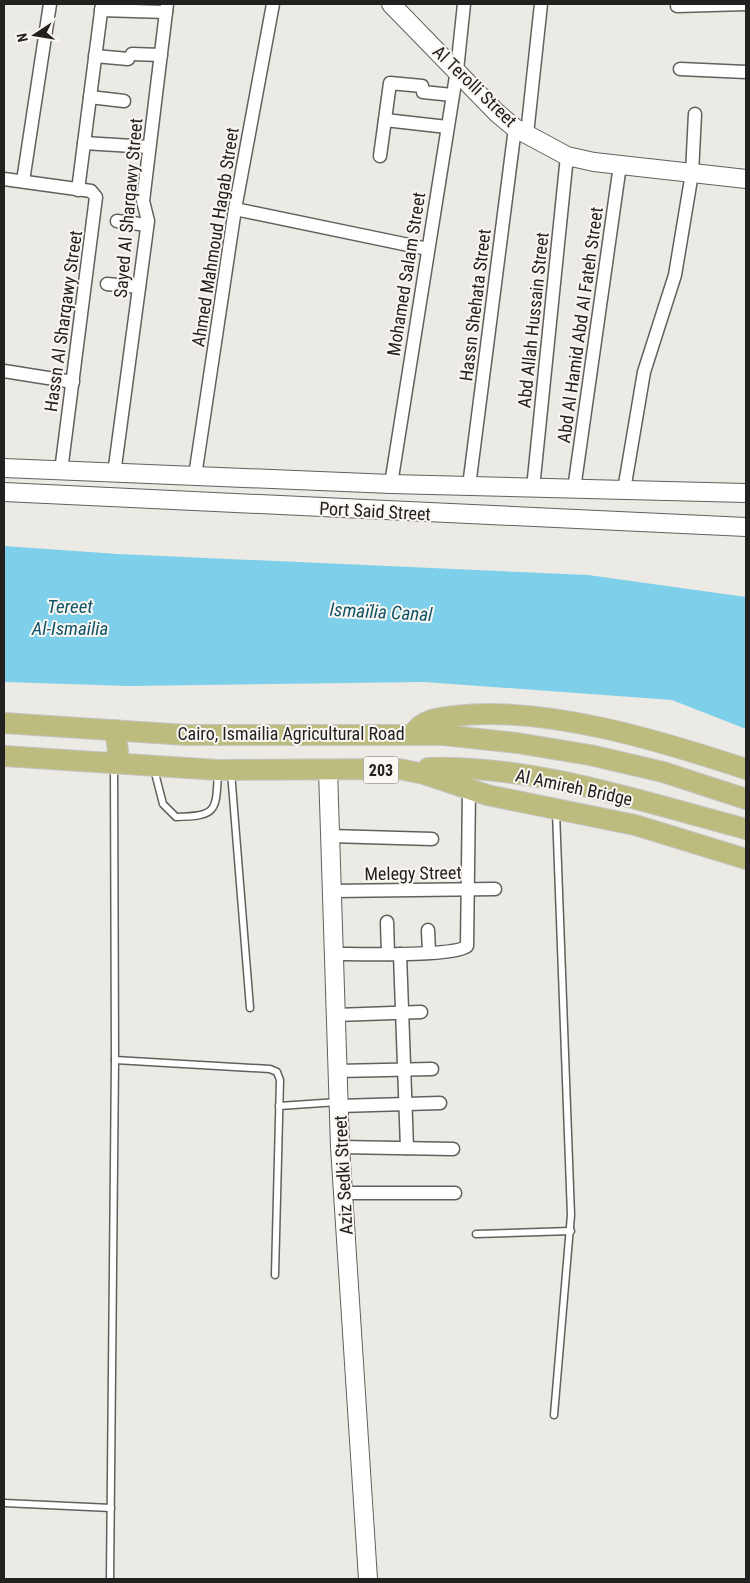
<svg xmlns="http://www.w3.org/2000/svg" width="750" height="1583" font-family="'Roboto Condensed',sans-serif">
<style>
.water{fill:#7ecfea}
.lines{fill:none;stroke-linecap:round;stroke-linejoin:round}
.lane-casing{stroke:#62605c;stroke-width:9}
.street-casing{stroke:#62605c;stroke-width:15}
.secondary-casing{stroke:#62605c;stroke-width:20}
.primary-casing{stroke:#c6c5c5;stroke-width:22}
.lane{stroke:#fff;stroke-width:6}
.street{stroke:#fff;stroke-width:12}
.secondary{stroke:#fff;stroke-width:18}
.primary{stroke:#bcbc7f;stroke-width:20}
.labels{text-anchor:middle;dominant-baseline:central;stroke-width:4;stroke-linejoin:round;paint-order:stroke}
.shield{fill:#faf7f3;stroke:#63615f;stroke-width:1}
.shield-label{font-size:16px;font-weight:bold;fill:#222120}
.street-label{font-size:18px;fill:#222120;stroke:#faf7f3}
.water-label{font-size:19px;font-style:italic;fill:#105468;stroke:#faf7f3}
</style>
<rect width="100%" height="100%" fill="#eceae5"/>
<path class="water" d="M4,546l114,8 470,21 158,22v132l-74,-29 -248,-18 -295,4 -125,-4z"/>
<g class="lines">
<defs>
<g id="lane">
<path d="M154,769l9,35 13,13c42,-1 40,-6 42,-46"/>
<path d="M231,772l19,236"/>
<path d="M115,1060l155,9 7,3 3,8 -5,195"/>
<path d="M279,1106l59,-4"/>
<path d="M476,1234l95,-3"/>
<path d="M554,1415l17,-200 -15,-403"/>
<path d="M4,1503l107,5"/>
<path d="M110,1579l5,-519 -1,-294"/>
</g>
<g id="street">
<path d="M677,6l69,-2"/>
<path d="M101,10l65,2"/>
<path d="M132,54l29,1"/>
<path d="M95,56l33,3"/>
<path d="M680,69l66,3"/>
<path d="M90,97l34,4"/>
<path d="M385,120l62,7"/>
<path d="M527,134l14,-130"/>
<path d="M84,143l65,4"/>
<path d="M380,156l10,-73 32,3 1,6 29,3"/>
<path d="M4,179l87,12 5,6 -35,274"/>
<path d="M23,181l27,-177"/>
<path d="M78,190l24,-186"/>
<path d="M235,209l193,40"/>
<path d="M117,221l30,4"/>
<path d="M107,284l32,3"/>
<path d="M4,371l69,11"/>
<path d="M114,474l34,-253 -5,-20 24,-197"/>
<path d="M195,476l40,-267 38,-205"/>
<path d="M391,484l66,-414 7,-66"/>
<path d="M469,486l46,-358"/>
<path d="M533,488l34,-332"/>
<path d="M574,489l46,-324"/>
<path d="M624,490l20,-118 31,-97 17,-102 3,-59"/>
<path d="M330,836l102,3"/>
<path d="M332,891l163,-2"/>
<path d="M387,922l1,32"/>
<path d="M428,930l1,22"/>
<path d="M334,954c21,0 121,3 133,-8l2,-157"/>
<path d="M400,954l7,194"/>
<path d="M336,1015l85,-3"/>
<path d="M337,1071l95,-2"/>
<path d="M339,1106l101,-3"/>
<path d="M340,1147l113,2"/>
<path d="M343,1193h112"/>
</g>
<g id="secondary">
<path d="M391,4l106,109 18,15 52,28 27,6 152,17"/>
<path d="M4,468l387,16 355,9"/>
<path d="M4,492l742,35"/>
<path d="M328,770l12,377 28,432"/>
</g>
<g id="primary">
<path d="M4,723l182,12h257l74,8 73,12 73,17 83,27"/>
<path d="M414,733c8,-14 26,-15 41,-17 89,-11 206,25 291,53"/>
<path d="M4,756l214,14 181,-1 25,5 63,21 148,30 111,34"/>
<path d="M114,764l4,-13 -3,-21"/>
<path d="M428,768c108,-3 215,34 318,61"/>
</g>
</defs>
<use href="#lane" class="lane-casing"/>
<use href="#street" class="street-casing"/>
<use href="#secondary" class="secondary-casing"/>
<use href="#primary" class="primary-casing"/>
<use href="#lane" class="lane"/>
<use href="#street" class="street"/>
<use href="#secondary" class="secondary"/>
<use href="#primary" class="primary"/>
</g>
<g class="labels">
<rect class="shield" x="363.5" y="756.5" width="35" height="27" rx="4"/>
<g class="shield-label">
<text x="381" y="770">203</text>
</g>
<g class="street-label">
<text transform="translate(475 86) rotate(44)">Al Terolli Street</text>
<text transform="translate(128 208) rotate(-85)">Sayed Al Sharqawy Street</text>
<text transform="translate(215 237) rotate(-81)">Ahmed Mahmoud Hagab Street</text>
<text transform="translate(406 274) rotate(-81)">Mohamed Salam Street</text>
<text transform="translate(475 305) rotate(-83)">Hassn Shehata Street</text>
<text transform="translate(533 320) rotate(-84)">Abd Allah Hussain Street</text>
<text transform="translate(63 321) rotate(-82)">Hassn Al Sharqawy Street</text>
<text transform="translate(580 325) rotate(-82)">Abd Al Hamid Abd Al Fateh Street</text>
<text transform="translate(375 511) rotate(3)">Port Said Street</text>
<text x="291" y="733">Cairo, Ismailia Agricultural Road</text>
<text transform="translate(574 787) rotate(12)">Al Amireh Bridge</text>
<text transform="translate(413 873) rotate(-1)">Melegy Street</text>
<text transform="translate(343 1175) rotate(-93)">Aziz Sedki Street</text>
</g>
<g class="water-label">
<text x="70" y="606">Tereet<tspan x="70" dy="22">Al-Ismailia</tspan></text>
<text transform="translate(381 612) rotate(3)">Ismaïlia Canal</text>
</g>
</g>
<rect width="750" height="1583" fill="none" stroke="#222120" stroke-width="10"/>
<g transform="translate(35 35) rotate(258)" stroke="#faf7f3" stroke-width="4" paint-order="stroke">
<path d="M0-4L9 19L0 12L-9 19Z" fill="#222120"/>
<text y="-8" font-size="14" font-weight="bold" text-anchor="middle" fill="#222120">N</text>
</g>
</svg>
